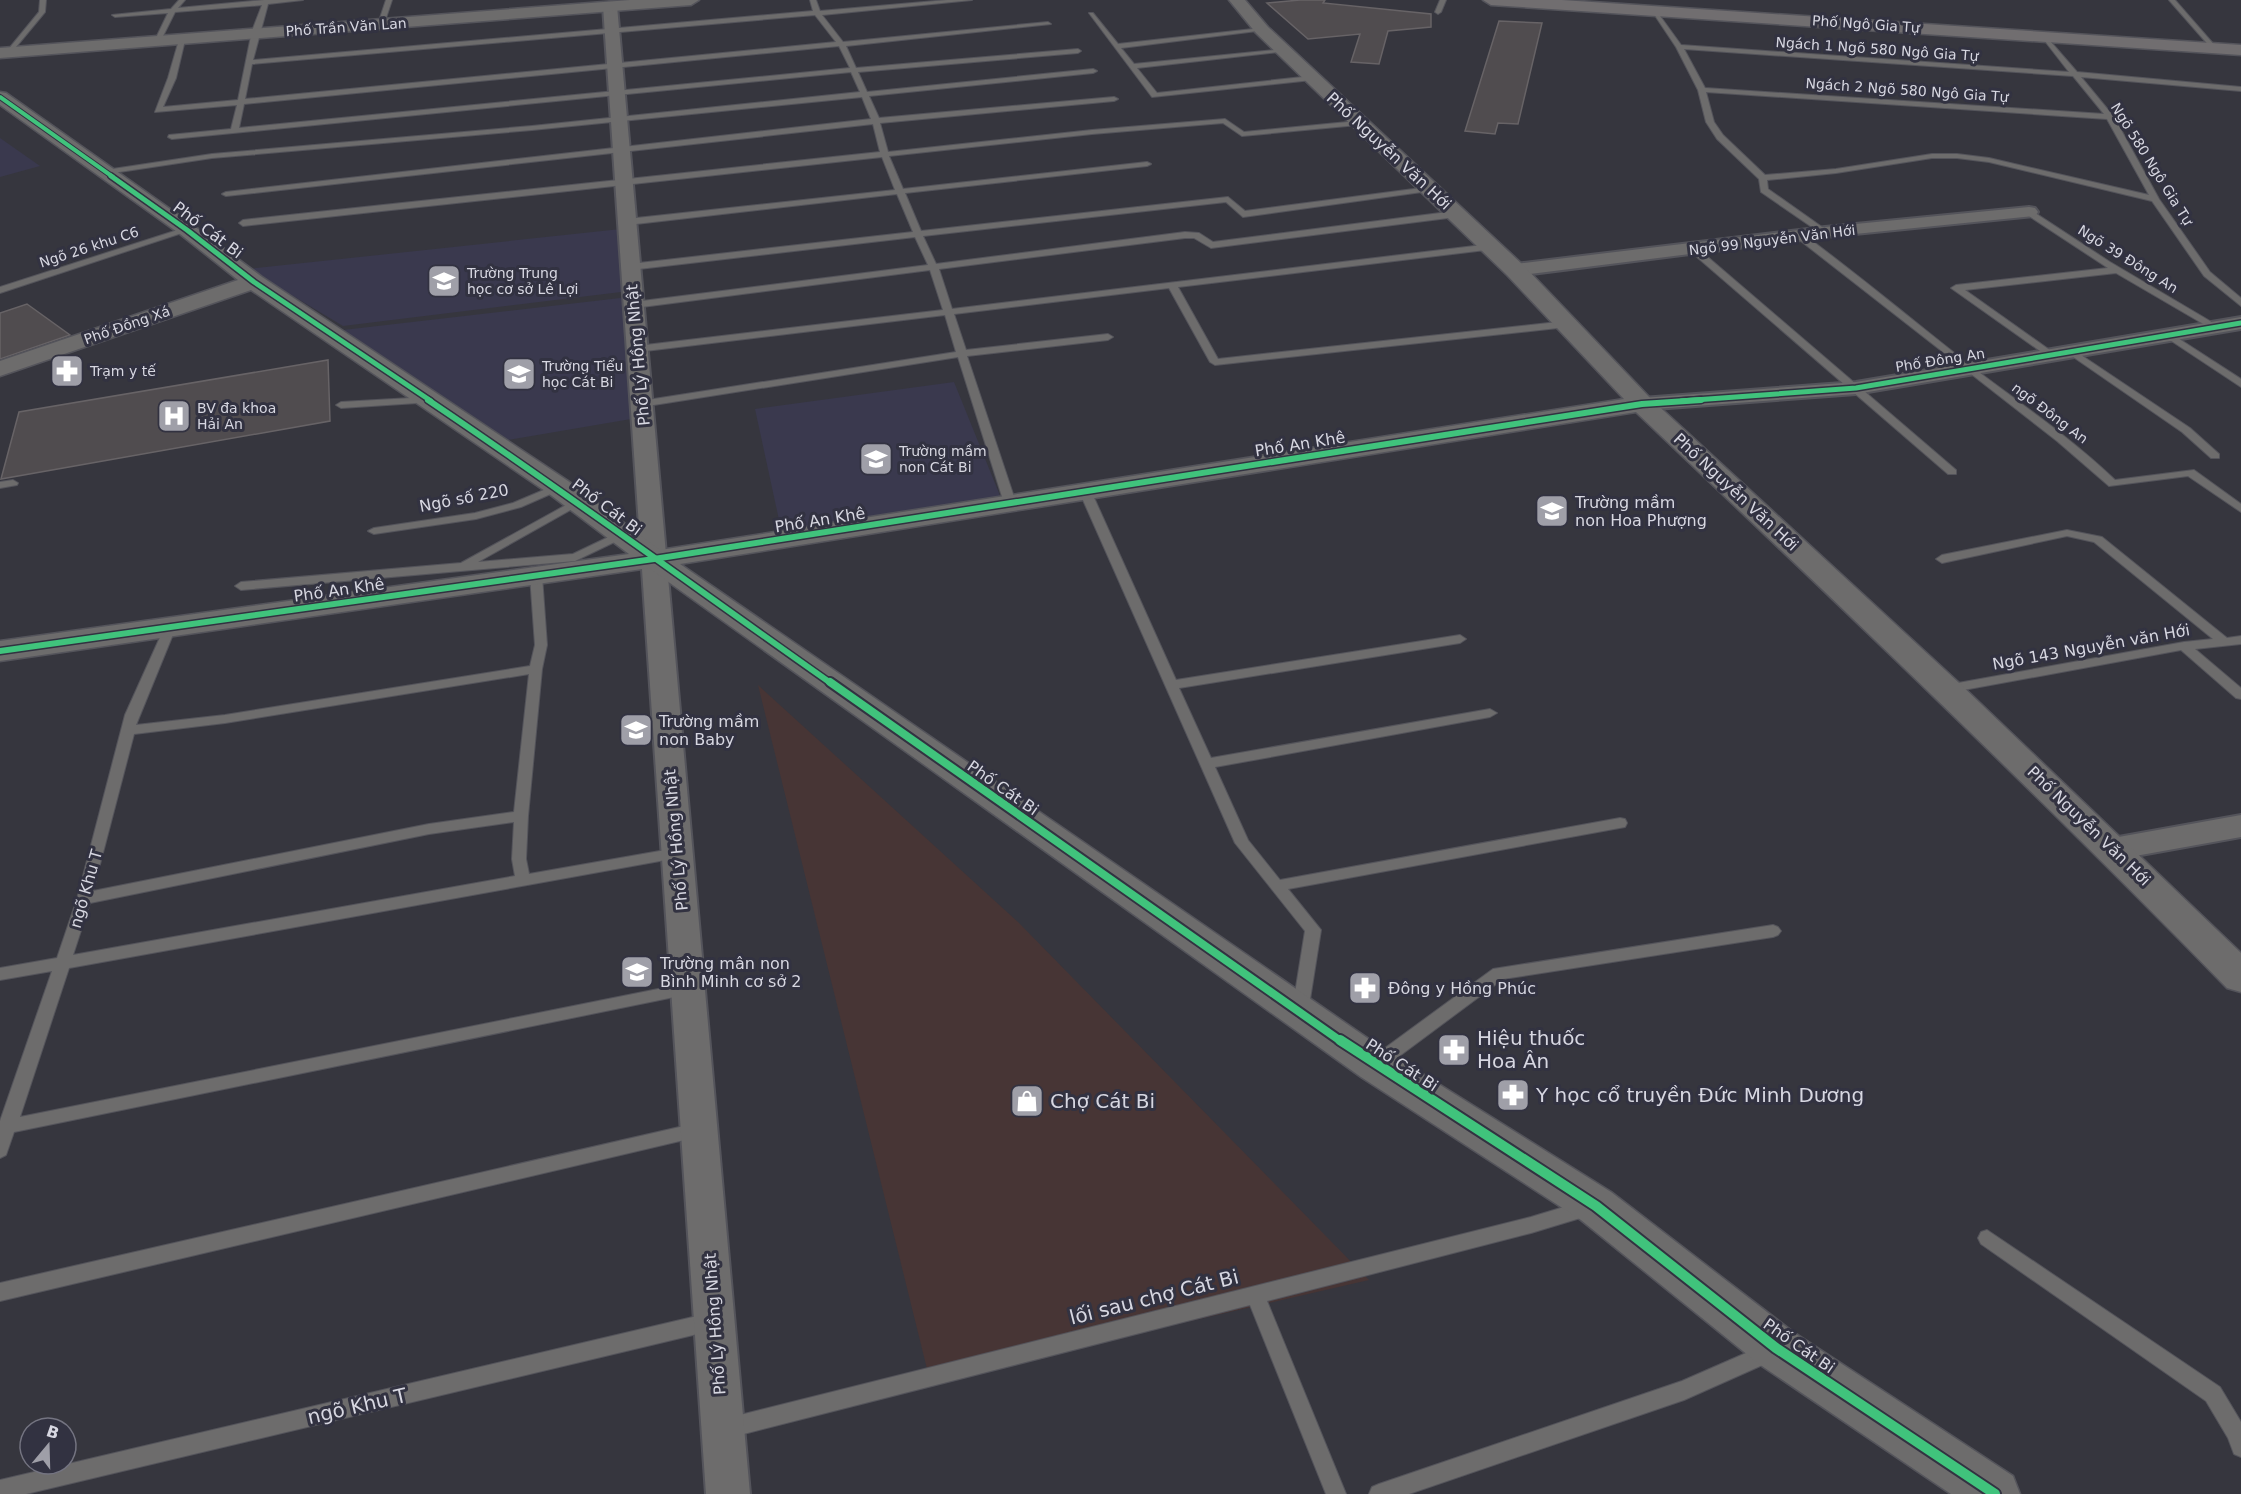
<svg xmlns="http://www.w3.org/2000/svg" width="2241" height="1494" font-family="'DejaVu Sans',sans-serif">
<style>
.commercial{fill:#473535}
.built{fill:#3a394e}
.building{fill:#504c4f;stroke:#676366;stroke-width:1.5}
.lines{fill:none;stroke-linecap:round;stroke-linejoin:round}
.service-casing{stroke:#54545b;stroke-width:2}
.minor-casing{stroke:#54545b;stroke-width:4}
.tertiary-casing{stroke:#54545b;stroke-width:3}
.secondary-casing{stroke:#54545b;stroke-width:3}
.service{fill:#6d6c6c;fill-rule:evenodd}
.minor{fill:#6d6c6c;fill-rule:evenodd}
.tertiary{fill:#6d6c6c;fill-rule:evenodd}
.secondary{fill:#716e70;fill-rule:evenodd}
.cycleway-far4-casing{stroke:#323241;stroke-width:6}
.cycleway-far3-casing{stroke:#323241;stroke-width:8}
.cycleway-far2-casing{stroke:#323241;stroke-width:9}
.cycleway-far1-casing{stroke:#323241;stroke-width:12}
.cycleway-casing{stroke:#323241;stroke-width:14}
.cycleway-far4{stroke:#40c37c;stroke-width:4}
.cycleway-far3{stroke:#40c37c;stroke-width:5}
.cycleway-far2{stroke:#40c37c;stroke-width:6}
.cycleway-far1{stroke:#40c37c;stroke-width:8}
.cycleway{stroke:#40c37c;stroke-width:10}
.labels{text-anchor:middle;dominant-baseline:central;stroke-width:6;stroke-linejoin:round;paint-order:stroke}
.far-street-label{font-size:14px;fill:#d7d7e1;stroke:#323241}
.far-poi-label{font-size:14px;fill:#d7d7e1;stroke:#323241;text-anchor:start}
.street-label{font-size:16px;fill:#d7d7e1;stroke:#323241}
.poi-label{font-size:16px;fill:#d7d7e1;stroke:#323241;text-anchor:start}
.near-poi-label{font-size:20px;fill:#d7d7e1;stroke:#323241;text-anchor:start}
.near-street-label{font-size:20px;fill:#d7d7e1;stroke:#323241}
</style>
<rect width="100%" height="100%" fill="#36363e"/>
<path class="commercial" d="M758,685l260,237 351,358 -439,101z"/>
<g class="built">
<path d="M0,138l40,28 -40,11z"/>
<path d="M621,229v63l-278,34 -95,-57z"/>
<path d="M629,297l8,121 -140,24 -154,-112z"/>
<path d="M954,382l51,126 -221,35 -29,-134z"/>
</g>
<g class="building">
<path d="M1300,0h25l-2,3 108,11v13l-43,4 -9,33 -28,-2 9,-28 -52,5 -41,-36z"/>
<path d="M1499,21l43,2 -24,101 -20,-1 -3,11 -30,-3z"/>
<path d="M27,304l43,31 -70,24v-46z"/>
<path d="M328,360l2,61 -329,58 18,-67z"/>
</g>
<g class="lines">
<defs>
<g id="service">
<path d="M40,0h6l-1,12 -34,41h-4v-2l32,-39z"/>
<path d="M179,0h6l-7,8 86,-8h39l-35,4 -15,56 560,-49 -3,-11h6l4,11 127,-11h25l-150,15 21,27 205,-20 3,2 -205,22 10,22 222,-19 3,2 -3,2 -220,19 9,20 226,-23 4,2 -4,2 -224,23 10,22 235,-21 4,2 -4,2 -234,22 8,29 204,-22 133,-11 19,13 114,-11 4,2 -4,2 -116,11 -19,-13 -131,11 -203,22 14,33 244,-27 4,2 -4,2 -242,27 16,38 307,-34 17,14 184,-24 4,2 -4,2 -186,26 -17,-15 -303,34 13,28 249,-32 14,1 14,9 243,-31 4,3 -4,3 -245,31 -17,-10h-9l-246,31 13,40 539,-65 4,3 -1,2 -316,38 40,72 349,-38 5,3 -5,3 -352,38 -5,-3 -41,-74 -215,26 12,36 142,-16 5,3 -5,3 -141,16 49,147 -6,3 -6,-3 -46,-146 -317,50 -5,-3 5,-3 315,-49 -11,-37 -308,37 -5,-3 5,-3 306,-36 -13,-40 -296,38 -5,-3 5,-3 294,-37 -13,-28 -285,33 -4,-3 4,-3 283,-32 -16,-38 -270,31 -4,-3 4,-3 268,-29 -13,-33 -639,69 -4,-3 4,-3 637,-68 -7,-28 -647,72 -4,-2 4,-2 645,-73 -9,-22 -330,33 -320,28 -106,16 -4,-2 4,-2 106,-16 320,-28 328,-34 -9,-20 -679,67 -4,-2 1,-2 62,-6 6,-24 -82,7 13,-34 11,-38 3,-2 3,2 -9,38 -13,29 75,-7 14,-69 10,-26 -87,7 -15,30 -3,2 -3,-2 14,-29 -53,4 -3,-2 59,-6zM815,15l21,27 -591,57 7,-35zM839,46l11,22 -611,60 5,-24z"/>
<path d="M386,0h6l-8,24 -3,2 -3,-2z"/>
<path d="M1440,0h6l-5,12 -3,2 -3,-2z"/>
<path d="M2169,0h6l41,47v2h-4z"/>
<path d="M1655,9l26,36 388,27 -28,-36 3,-2 33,38 164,15v4l-160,-14 33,40 45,82 51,73 31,26v8l-37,-30 -52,-75 -163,-39 -32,-4h-25l-96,15 -69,7 1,9 61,43 -7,2 -61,-42 -2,-13 -42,-40 -11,-17 -8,-32 -22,-43 -24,-36zM1684,49l389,27 31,38 -399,-26zM1706,92l401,27 42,76 -160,-37 -32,-4h-25l-96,15 -71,6 -42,-40 -9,-13z"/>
<path d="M1089,13h4l25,31 144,-16 3,2 -144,18 13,16 150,-15 3,2 -150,17 20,25 155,-17 4,2 -4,2 -160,17z"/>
<path d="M2029,209l81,53 110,65 -8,2 -96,-56 -151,17 93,66 -8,2 -99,-70 5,-3 152,-17 -82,-54v-4z"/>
<path d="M184,228l7,2 -191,63v-6z"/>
<path d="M1797,234h6c58,43 113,89 169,133 49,37 99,71 143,113l79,-10 47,34v8l-53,-36 -79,10 -52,-45 -260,-203z"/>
<path d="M1690,247h6l260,223v4h-8l-258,-223z"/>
<path d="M2170,333l71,46v8l-74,-49 -2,-2z"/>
<path d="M2072,349l118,79 29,26v4h-8l-29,-26 -113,-78 -2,-2z"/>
<path d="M429,397l5,3 -1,2 -92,6 -5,-3 5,-3z"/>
<path d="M13,480l5,3 -1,2 -17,3v-6z"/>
<path d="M558,484l6,3 -2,2 -41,18 -45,12 -102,15 -6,-3 6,-3 101,-15 38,-10z"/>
<path d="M1085,488l6,3 85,189 284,-45 6,4 -6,4 -281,45 32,70 279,-49 7,4 -7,4 -275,50 33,73 32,40 340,-62 5,1 2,4 -2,4 -337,62 33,41 -13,82 -2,5 -6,1 -6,-1 -2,-5 13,-81 -70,-88 -156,-352z"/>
<path d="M577,499l4,1v4l-103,58 95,-8 44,-21h8v4l-50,24 -334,29 -6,-4 6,-4 220,-19z"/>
<path d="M2067,530l35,7 125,101 14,-2v8l-46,5 46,39v11l-5,-1 -55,-48 -234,43 -5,-1 -1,-3 1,-3 5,-1 237,-43 29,-3 -119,-97 -27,-6 -125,27 -6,-4 6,-4z"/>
<path d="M536,572l6,4 5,69 -5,24 -14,147 -2,43 3,15 148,-26 5,1 2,4 -2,4 -613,111 -49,149 668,-134 6,2 2,4 -2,4 -680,139 -8,23 -6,3v-37l52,-150 -52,9v-12l57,-10 20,-59 48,-184 41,-91h8l2,3 -40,98 89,-10 305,-49 5,-21 -5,-69zM529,674l-15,138 -85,12 -336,67 41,-157 91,-11zM514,822l-2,37 3,17 -442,79 17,-52 339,-69z"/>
<path d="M1773,925l5,2 3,4 -3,4 -5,2 -270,42 -121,90 -6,2 -6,-2 -2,-5 2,-5 123,-90z"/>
<path d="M697,1123l6,2 3,5 -3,5 -6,2 -697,164v-18z"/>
<path d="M1587,1200l6,2 3,6 -3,6 -6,2 -56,17 -264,68 79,193h-20l-76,-189 -522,133 -7,-3 -3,-7 3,-7 7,-3 803,-201z"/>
<path d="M1987,1230l233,157 21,35v35l-7,-3 -6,-16 -22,-37 -225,-157 -3,-6 3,-6z"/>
<path d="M710,1313l7,3 2,6 -2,6 -7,3 -684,163h-26v-14z"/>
<path d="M1769,1343l7,2 3,7 -3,7 -92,41 -275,94h-40l3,-7 7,-3 303,-103z"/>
</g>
<g id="minor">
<path d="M610,2l7,4 133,1488h-44l-103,-1488z"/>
<path d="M2029,207l6,1 3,4 -3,4 -210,21 -310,39 -7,-2 -2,-4 2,-4 7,-2 310,-37z"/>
<path d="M2241,317v12l-385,65 -214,16 -8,-1 -3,-5 3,-5 8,-1 214,-16z"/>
<path d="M2241,815v22l-128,23 -11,-3 -4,-8 4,-8 11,-3z"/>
</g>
<g id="tertiary">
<path d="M630,0h69l-8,5 -691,53v-10z"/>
<path d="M1229,0h16l23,27 255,238 128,134 307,283 283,271v39l-14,-4c-192,-197 -391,-386 -591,-576l-956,152 709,489 222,139 182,140 220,144 7,18h-69l-192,-130 -178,-144 -220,-143 -712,-509 -649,93v-20l629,-87 -81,-61 -297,-203 -251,86v-15l238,-81 -58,-46 -180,-129v-13l6,1 188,133 68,51 306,204 92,69 964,-151 -117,-124 -251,-242z"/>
</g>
<path id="secondary" d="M1483,0h79l679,45v10l-750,-50z"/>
</defs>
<use href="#service" class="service-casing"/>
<use href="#minor" class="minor-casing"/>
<use href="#tertiary" class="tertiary-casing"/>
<use href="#secondary" class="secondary-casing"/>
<use href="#service" class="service"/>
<use href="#minor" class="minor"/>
<use href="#tertiary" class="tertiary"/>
<use href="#secondary" class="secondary"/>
<defs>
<path id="cycleway-far4" d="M0,97l113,80"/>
<g id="cycleway-far3">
<path d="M111,176l76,54 67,52 177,119"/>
<path d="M1681,401l175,-13 385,-65"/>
</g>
<g id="cycleway-far2">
<path d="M428,400c137,92 269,189 404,284"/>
<path d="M0,651l654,-92 988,-155 59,-4"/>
</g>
<path id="cycleway-far1" d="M830,682l512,360"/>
<path id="cycleway" d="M1340,1040l256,166 180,142 219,146"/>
</defs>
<use href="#cycleway-far4" class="cycleway-far4-casing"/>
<use href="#cycleway-far3" class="cycleway-far3-casing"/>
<use href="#cycleway-far2" class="cycleway-far2-casing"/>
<use href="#cycleway-far1" class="cycleway-far1-casing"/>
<use href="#cycleway" class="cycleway-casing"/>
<use href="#cycleway-far4" class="cycleway-far4"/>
<use href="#cycleway-far3" class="cycleway-far3"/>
<use href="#cycleway-far2" class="cycleway-far2"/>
<use href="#cycleway-far1" class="cycleway-far1"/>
<use href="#cycleway" class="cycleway"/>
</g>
<defs>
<symbol id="school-square" viewBox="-11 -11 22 22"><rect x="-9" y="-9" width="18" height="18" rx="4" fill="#9f9fa8" stroke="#323241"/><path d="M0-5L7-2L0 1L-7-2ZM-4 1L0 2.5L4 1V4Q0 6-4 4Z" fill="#fff"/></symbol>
<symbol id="pharmacy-square" viewBox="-11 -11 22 22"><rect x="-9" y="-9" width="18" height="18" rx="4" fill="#9f9fa8" stroke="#323241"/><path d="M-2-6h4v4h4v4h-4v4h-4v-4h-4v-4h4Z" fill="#fff"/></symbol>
<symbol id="hospital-square" viewBox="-11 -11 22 22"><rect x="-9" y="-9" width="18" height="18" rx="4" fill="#9f9fa8" stroke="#323241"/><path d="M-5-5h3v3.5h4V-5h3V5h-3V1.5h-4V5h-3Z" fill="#fff"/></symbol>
<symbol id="shop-square" viewBox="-11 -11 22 22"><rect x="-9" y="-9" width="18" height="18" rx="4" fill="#9f9fa8" stroke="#323241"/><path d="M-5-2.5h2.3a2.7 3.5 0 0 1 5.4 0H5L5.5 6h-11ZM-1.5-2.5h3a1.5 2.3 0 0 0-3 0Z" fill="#fff"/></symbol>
</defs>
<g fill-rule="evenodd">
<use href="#school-square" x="425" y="262" width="38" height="38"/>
<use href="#pharmacy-square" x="48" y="352" width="38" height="38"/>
<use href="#school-square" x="500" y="355" width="38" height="38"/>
<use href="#hospital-square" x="155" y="397" width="38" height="38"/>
<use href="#school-square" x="857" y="440" width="38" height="38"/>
<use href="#school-square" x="1533" y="492" width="38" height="38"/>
<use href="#school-square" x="617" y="711" width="38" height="38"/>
<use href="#school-square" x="618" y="953" width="38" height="38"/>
<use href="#pharmacy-square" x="1346" y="969" width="38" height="38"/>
<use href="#pharmacy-square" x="1435" y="1031" width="38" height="38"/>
<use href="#pharmacy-square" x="1494" y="1076" width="38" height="38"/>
<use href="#shop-square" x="1008" y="1082" width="38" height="38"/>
</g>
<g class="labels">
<g class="far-street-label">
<text transform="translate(1866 24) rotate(4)">Phố Ngô Gia Tự</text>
<text transform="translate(346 27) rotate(-4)">Phố Trần Văn Lan</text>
<text transform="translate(1877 49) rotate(4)">Ngách 1 Ngõ 580 Ngô Gia Tự</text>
<text transform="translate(1907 90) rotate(4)">Ngách 2 Ngõ 580 Ngô Gia Tự</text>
<text transform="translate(2152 164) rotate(58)">Ngõ 580 Ngô Gia Tự</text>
<text transform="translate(1772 240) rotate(-7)">Ngõ 99 Nguyễn Văn Hới</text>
<text transform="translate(89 247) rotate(-18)">Ngõ 26 khu C6</text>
<text transform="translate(2128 259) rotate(32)">Ngõ 39 Đông An</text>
<text transform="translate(127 325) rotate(-19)">Phố Đồng Xá</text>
<text transform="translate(1940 360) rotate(-9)">Phố Đông An</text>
<text transform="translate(2050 413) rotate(37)">ngõ Đông An</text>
</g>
<g class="far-poi-label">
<text x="467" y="273">Trường Trung<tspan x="467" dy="16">học cơ sở Lê Lợi</tspan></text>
<text x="542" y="366">Trường Tiểu<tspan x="542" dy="16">học Cát Bi</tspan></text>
<text x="90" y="371">Trạm y tế</text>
<text x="197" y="408">BV đa khoa<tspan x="197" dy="16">Hải An</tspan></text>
<text x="899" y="451">Trường mầm<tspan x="899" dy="16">non Cát Bi</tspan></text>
</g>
<g class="street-label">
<text transform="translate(1389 151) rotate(43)">Phố Nguyễn Văn Hới</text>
<text transform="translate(208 230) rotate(37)">Phố Cát Bi</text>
<text transform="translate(638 355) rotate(-95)">Phố Lý Hồng Nhật</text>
<text transform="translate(1300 444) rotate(-9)">Phố An Khê</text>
<text transform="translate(1736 492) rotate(43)">Phố Nguyễn Văn Hới</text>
<text transform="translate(464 498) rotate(-11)">Ngõ số 220</text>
<text transform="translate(607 507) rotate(37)">Phố Cát Bi</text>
<text transform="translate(820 520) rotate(-9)">Phố An Khê</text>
<text transform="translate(339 590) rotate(-8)">Phố An Khê</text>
<text transform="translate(2091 647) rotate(-10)">Ngõ 143 Nguyễn văn Hới</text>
<text transform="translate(1003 788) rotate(35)">Phố Cát Bi</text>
<text transform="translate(2089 826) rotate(44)">Phố Nguyễn Văn Hới</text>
<text transform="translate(676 840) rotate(-95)">Phố Lý Hồng Nhật</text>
<text transform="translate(86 889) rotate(-74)">ngõ Khu T</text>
<text transform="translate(1402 1065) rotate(33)">Phố Cát Bi</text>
<text transform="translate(715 1324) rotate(-94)">Phố Lý Hồng Nhật</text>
<text transform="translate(1799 1346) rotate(35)">Phố Cát Bi</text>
</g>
<g class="poi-label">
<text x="1575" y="502">Trường mầm<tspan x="1575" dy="18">non Hoa Phượng</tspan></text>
<text x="659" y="721">Trường mầm<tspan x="659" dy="18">non Baby</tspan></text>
<text x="660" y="963">Trường mân non<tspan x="660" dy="18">Bình Minh cơ sở 2</tspan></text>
<text x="1388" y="988">Đông y Hồng Phúc</text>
</g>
<g class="near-poi-label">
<text x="1477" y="1038">Hiệu thuốc<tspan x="1477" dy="23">Hoa Ân</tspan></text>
<text x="1536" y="1095">Y học cổ truyền Đức Minh Dương</text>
<text x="1050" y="1101">Chợ Cát Bi</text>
</g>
<g class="near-street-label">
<text transform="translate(1154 1297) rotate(-14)">lối sau chợ Cát Bi</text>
<text transform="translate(357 1406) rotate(-13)">ngõ Khu T</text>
</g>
</g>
<g transform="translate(48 1446) rotate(19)"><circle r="28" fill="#323241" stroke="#747481" stroke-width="1.5"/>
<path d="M0-4.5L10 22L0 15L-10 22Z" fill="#9f9fa8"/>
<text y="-9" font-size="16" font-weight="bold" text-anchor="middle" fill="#d7d7e1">B</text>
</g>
</svg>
